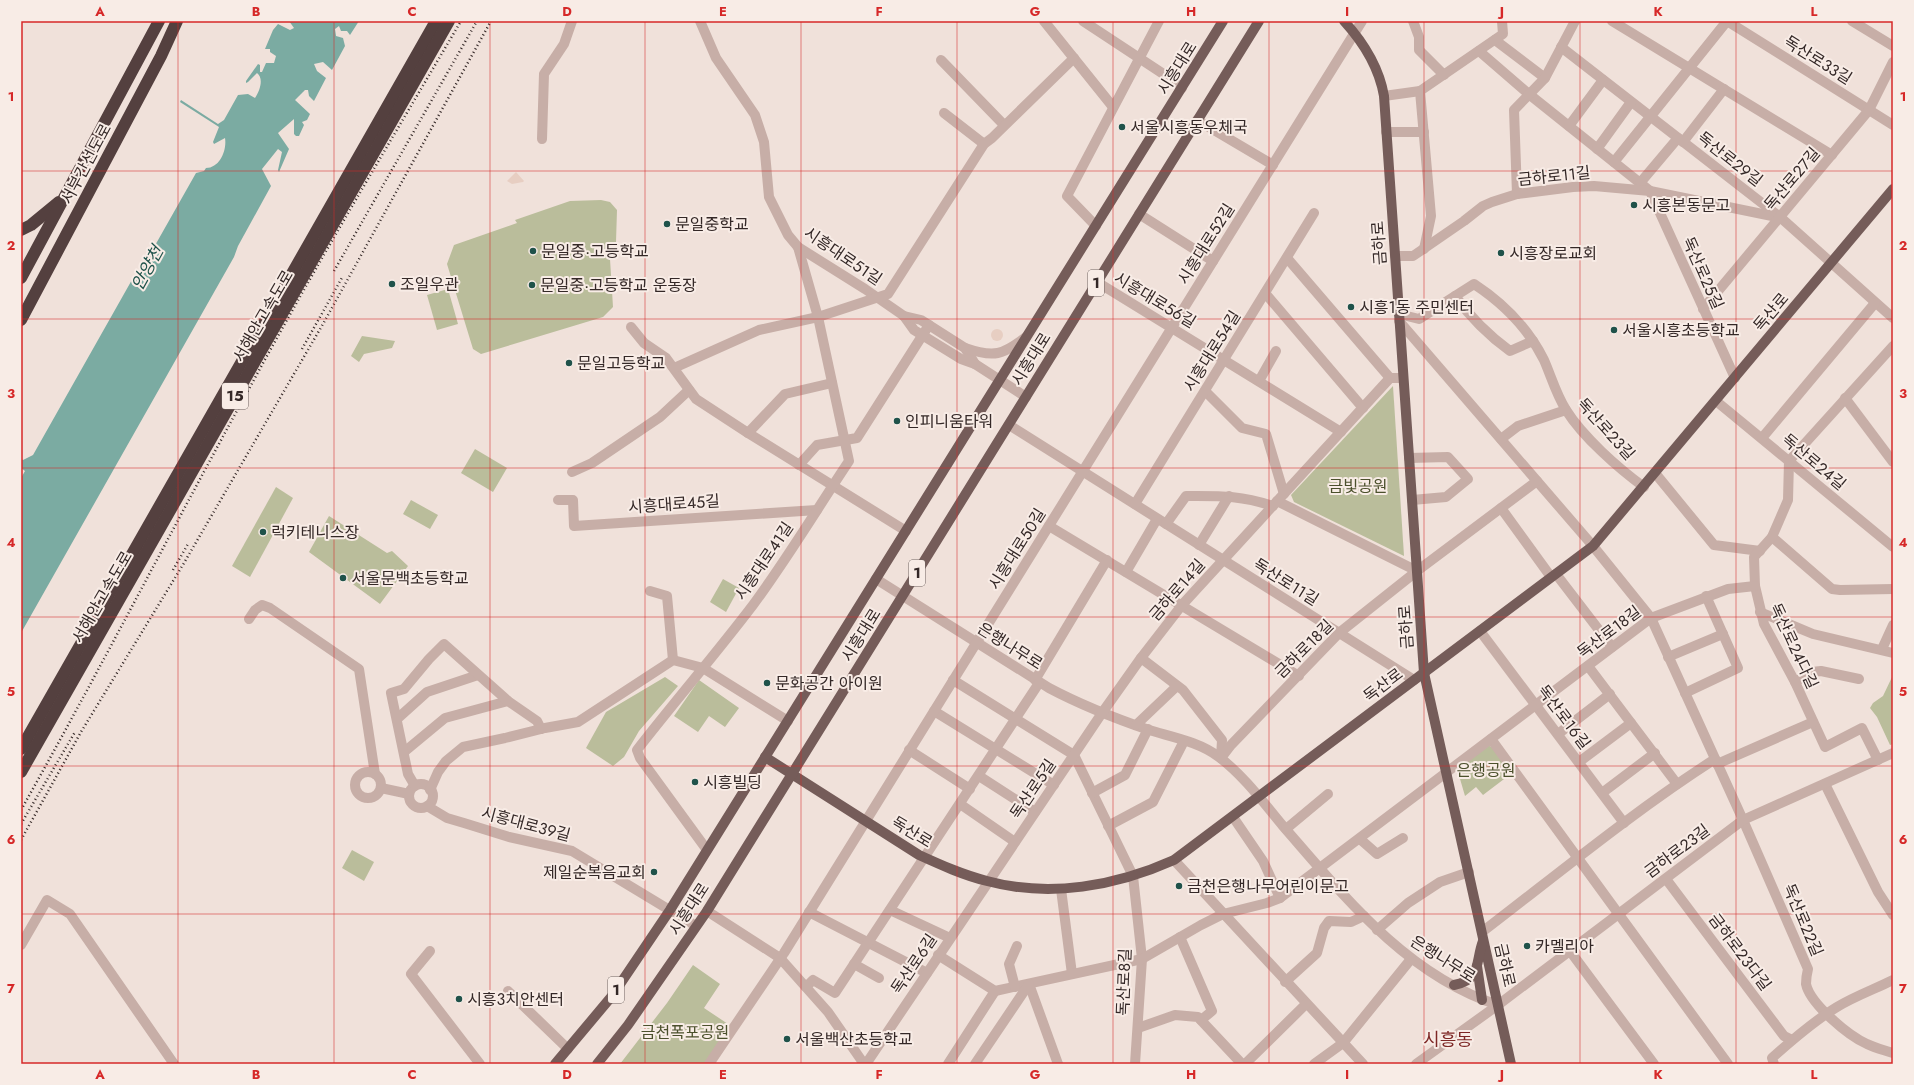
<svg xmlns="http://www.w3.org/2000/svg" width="1914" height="1085" font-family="Jost,'Noto Sans KR',sans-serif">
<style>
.green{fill:#babd9b}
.plaza{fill:#e7cec2}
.water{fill:#7baba2}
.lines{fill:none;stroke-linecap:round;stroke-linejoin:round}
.minor{stroke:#c7aea7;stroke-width:10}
.major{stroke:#755c59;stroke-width:10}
.highway{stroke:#54403f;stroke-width:12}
.rail{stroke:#342827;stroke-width:2.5;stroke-dasharray:1 3;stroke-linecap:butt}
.highway-bridge{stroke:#54403f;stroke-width:12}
.grid{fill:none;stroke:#d62828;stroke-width:1;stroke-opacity:0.55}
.poi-dot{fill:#1f524a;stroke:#f8ece6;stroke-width:1.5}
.labels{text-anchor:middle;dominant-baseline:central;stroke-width:4;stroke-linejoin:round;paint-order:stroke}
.shield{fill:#f8ece6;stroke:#6f6360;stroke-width:1}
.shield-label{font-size:15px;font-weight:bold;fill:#342827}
.street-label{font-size:16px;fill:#342827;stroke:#f8ece6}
.poi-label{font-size:16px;fill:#342827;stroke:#f8ece6;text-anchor:start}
.park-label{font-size:16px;fill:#4b502c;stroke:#f8ece6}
.water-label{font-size:17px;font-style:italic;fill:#1f524a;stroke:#f8ece6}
.quarter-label{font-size:18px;fill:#7d2725;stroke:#f8ece6}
.neatline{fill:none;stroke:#d62828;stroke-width:1.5}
.grid-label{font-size:13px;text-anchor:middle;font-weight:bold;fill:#d62828}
</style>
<rect width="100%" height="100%" fill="#f0e1da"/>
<g class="green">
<path d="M601,200l9,2 7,8 -1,32 -6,17 3,48 -10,10 -122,37 -8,-5 -26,-85 7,-19 63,-22 -2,-3 55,-19z"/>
<path d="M448,289l10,35 -21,6 -10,-35z"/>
<path d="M362,336l33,5 -3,7 -28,6 -5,8 -8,-6z"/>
<path d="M1393,386l11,170 -110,-54 -3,-7z"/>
<path d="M475,449l32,19 -14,24 -32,-19z"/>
<path d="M276,487l17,11 -43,79 -18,-11z"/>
<path d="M411,500l27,15 -8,14 -27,-15z"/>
<path d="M329,516l58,37 5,-2 16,15 -28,38 -71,-52z"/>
<path d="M723,579l16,9 -13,24 -16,-10z"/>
<path d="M1893,675v69l-3,1 -13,-28 -7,-9 3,-5 10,-7z"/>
<path d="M665,677l13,9 -39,45 -15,26 -11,9 -27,-18 20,-36z"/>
<path d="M699,680l40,28 -14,19 -16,-11 -11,16 -24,-16z"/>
<path d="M1488,745l5,3 19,25 -29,22 -7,-8 -11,9 -7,-24 2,-7z"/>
<path d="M352,850l22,12 -10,19 -22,-13z"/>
<path d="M693,965l27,19 -16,24 27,18 -26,38h-85l47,-61z"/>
</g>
<g class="plaza">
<path d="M516,172l8,9 -1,1 -11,2 -5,-3z"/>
<circle cx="997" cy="335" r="6"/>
</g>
<path class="water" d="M289,21h70l-9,14 -3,-4h-6l-2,-5 -4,3 1,7 7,2 2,8 -13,24 -9,-8 -9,2 3,7 9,7 -12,23 -5,-5 -1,-6h-3l-10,10 15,14 -3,6 -5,2 2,3 -5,11h-3l-2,-2v-15l-16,14 11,16 -10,23 -1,-2 4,-18 -4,-3 -16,20 9,17 -33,60 -4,11 -213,376v-155l4,-7 -4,-3v-9l2,1 10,-5 100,-177 3,1 60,-106 8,-2 2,-3c14,0 21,-18 19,-30l-11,6 -1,-2 6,-15 -39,-25 1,-2 37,24 6,-4 14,-25 10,-1 7,4c5,-7 9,-20 2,-25l-9,9 -2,1v-2l12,-17 2,1v7h2l4,-9h8l2,-7 -6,-4v-3h-5l8,-19 5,-6 12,6 4,-2z"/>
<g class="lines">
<g class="minor">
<path d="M700,21l16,37 39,57 9,27 5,55 19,38 10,12 67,42 39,27 10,14 47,29 14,5 51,33"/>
<path d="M1044,21l69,86"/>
<path d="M1083,21l88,58 11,9"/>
<path d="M1413,21l6,16v13l25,25"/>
<path d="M1612,21l220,134"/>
<path d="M1727,21l166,104"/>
<path d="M1852,21l41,25"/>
<path d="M1495,40l50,38"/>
<path d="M1561,47l219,170 113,101"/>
<path d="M1479,51l51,44 120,96 85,187"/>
<path d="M941,60l63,65"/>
<path d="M1420,91l11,125 -7,33"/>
<path d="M1384,96l36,-5 83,-57 -1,-13"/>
<path d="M944,113l40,31"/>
<path d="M1197,120l76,45"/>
<path d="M1569,126l34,-46"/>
<path d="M1386,132h38"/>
<path d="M542,139l2,-65 20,-30 8,-23"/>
<path d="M1683,142l41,-53"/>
<path d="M1597,149l34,-47"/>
<path d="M1614,162l113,-141"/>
<path d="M1640,183l38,-45"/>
<path d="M1517,194l-3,-84 31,-32 30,-57"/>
<path d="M1139,214l74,47"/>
<path d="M1096,226l-29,-30 92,-175"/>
<path d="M1395,256h18l51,-35 19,-15 9,-4 25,-8 56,-7 21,-1 56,5 127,26"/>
<path d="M1287,258l103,120"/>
<path d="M1097,282l244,150"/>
<path d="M1265,293l98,115"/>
<path d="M1455,296c16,22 33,39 55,55l23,-10"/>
<path d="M1703,309l166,-199 24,-48"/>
<path d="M1399,314l20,5 55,-35c29,19 54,44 70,76 7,16 12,34 22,50 17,27 52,58 78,77"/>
<path d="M904,316l17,4 44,28 10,16"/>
<path d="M1399,321l194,225 58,72 92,202 65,149c-1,4 -2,10 -2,15 4,20 43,52 61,60 8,4 17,6 26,9"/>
<path d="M631,327l13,16 22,15 30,41 52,34 158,98"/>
<path d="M965,348c29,10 38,7 61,-11"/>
<path d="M674,368l85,-38 59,-13 70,-23 96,-150 8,-6 82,-80"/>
<path d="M1259,381l17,-30"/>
<path d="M1205,391l37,37 24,6 18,60"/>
<path d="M1845,398l48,64"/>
<path d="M1716,401l177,146"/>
<path d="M1009,425l405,255"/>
<path d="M748,433l37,-39 47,-11"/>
<path d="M1762,438l113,-135"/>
<path d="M1501,439l17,-13 48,-16"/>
<path d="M1409,458l39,-1 20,22 -22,18 -34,3"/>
<path d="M799,465l18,-20 40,-7 72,-113"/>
<path d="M572,472l20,-9 68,-46 29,-27"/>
<path d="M1655,473l59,72 46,6"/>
<path d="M558,500h15l1,26 243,-16"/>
<path d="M1277,501l140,70"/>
<path d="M1135,504l179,-291"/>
<path d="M1501,508l50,69"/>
<path d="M1166,524l20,-28c34,0 54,-1 87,10"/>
<path d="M1049,526l250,150"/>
<path d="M1772,537l60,52 8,1 53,-1"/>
<path d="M1199,545l30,-49"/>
<path d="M1126,572l31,-53"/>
<path d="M1556,574l56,73"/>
<path d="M876,579l173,109c32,17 65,30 100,42 23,7 51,12 70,27 25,19 44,45 64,69 61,70 123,149 215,179"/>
<path d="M650,591l17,5 6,64"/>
<path d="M1760,612l53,22 80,19"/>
<path d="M249,619l6,-9 7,-5 8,3 89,61 16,105"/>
<path d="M1480,631l144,192"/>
<path d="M1882,649l11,-24"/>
<path d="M1668,657l55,-23"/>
<path d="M1141,658l42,32 39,50 -1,18"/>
<path d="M1588,666l89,118"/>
<path d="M953,680l121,75 59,121 9,83 -7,105"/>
<path d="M1035,680l72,-120"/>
<path d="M1795,682l17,-10 9,-1 38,8"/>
<path d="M1685,693l53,-25 -32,-72"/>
<path d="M934,711l120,74"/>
<path d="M397,719l30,-27 51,-17"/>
<path d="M1136,725l41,-39"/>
<path d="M1558,734l52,-40"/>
<path d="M1491,739l237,325"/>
<path d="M909,750l61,39"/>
<path d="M404,752l41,-34 63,-17"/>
<path d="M1221,758l10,-13 108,-112 78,-62 120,-90"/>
<path d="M1878,760l-16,-32 -37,19 -30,-65 -31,-58 -9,-38 -1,-29 18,-20 16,-37 1,-39 104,-115"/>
<path d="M1579,762l52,-39"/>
<path d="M1717,764l96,-42"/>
<circle cx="368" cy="785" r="13"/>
<path d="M979,776l56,36"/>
<path d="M1825,784l53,108 15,23"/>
<circle cx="421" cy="796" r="12"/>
<path d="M415,786l-7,-12 -17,-81 13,-4 25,-30 15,-15 64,57 29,20 4,8"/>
<path d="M381,788l28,6"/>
<path d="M430,790l8,-18 8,-11 17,-14 42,-9 40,-10 33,-6 95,-62 30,8 85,53"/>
<path d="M1092,793l33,-18 23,-46"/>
<path d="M1602,793l53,-40"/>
<path d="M960,804l55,38"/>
<path d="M427,806l20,12 17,5 45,14 63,14 124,75"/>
<path d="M1233,817l30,44 17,37"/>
<path d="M1108,826l45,-24 31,-61"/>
<path d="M1286,829l42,-35"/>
<path d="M1360,839l17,15 26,-16"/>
<path d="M707,850l-67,-92 -3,-8c38,-49 78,-95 116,-145 34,-46 64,-96 96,-144l-31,-144 -20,-70"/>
<path d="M1174,860l189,204"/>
<path d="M1666,879l118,157 8,4"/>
<path d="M1061,889l11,85"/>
<path d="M890,910l60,28"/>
<path d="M707,911l73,47 48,54 36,52"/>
<path d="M809,912l118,61"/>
<path d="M1377,930l31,-27 32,-21 29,-10"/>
<path d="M1482,932c77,-59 152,-121 233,-173"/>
<path d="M1180,937l32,74 -11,9"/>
<path d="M21,945l26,-45 23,14 104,150"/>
<path d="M430,951l-19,23 69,90"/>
<path d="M1570,951l84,113"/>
<path d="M938,955l57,36 147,-32 59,-34 22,-11 44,-11 13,-5 371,-280 77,-29 27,-3"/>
<path d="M854,964l25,14"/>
<path d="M1285,982l32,-29 7,-25 5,-7 22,1 13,-6"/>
<path d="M1029,984l29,80"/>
<path d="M806,987l7,-7 22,13 204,-310"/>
<path d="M1015,987l-6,-23 8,-18"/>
<path d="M508,991l60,58"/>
<path d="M1138,1028l37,-13 23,2 44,47"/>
<path d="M709,1064l75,-111 578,-932"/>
<path d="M866,1064l236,-351 39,-55 41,-53 208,-227h13"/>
<path d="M948,1064l47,-73"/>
<path d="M975,1064l54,-80"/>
<path d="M1245,1064l61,-60"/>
<path d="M1314,1064l29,-21 68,-84"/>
<path d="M1416,1064l82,-59 245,-185 150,-67"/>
<path d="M1774,1064l-2,-6c20,-18 42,-37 65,-51 18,-11 38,-18 56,-27"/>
</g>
<g class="major">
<path d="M1344,21c20,22 35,46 40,75l40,577 87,391"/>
<path d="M765,757l154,98c22,10 44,20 68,26 63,17 129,5 187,-21l419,-314 300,-357"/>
<path d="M1477,966l5,34"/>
<path d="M1454,985c28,-5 21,-23 29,-44"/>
<path d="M555,1064l57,-68 58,-86 553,-889"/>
<path d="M597,1064l31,-39 79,-114 552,-890"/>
</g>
<g class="highway">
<path d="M21,230l10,-5 28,-23"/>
<path d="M21,278l138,-257"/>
<path d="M21,320l140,-264 16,-35"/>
</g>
<g class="rail">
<path d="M334,271l143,-250"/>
<path d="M302,349l41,-73"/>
<path d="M173,570l15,-26"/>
<path d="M21,810c79,-140 152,-283 229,-423 67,-124 140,-245 211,-366"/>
<path d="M21,824l54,-92"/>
<path d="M21,840l60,-108 103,-169 139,-239 168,-303"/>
</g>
<g class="highway-bridge">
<path d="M21,749l415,-728"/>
<path d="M21,772l428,-751"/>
</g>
</g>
<path class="grid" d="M178,21v1043M334,21v1043M490,21v1043M645,21v1043M801,21v1043M957,21v1043M1113,21v1043M1269,21v1043M1424,21v1043M1580,21v1043M1736,21v1043M21,171h1872M21,319h1872M21,468h1872M21,617h1872M21,766h1872M21,914h1872"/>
<g class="poi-dot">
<circle cx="1122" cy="127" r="4"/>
<circle cx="1634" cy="205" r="4"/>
<circle cx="667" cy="224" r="4"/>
<circle cx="533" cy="251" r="4"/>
<circle cx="1501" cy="253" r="4"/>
<circle cx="392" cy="284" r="4"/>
<circle cx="532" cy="285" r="4"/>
<circle cx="1351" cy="307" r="4"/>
<circle cx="1614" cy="330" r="4"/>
<circle cx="569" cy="363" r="4"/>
<circle cx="897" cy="421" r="4"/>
<circle cx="263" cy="532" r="4"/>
<circle cx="343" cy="578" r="4"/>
<circle cx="767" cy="683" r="4"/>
<circle cx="695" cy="782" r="4"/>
<circle cx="654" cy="872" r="4"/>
<circle cx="1179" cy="886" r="4"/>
<circle cx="1527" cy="946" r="4"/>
<circle cx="459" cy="999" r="4"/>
<circle cx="787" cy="1039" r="4"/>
</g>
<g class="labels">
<g class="shield">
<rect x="1088" y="270" width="16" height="26" rx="3"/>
<rect x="222" y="383" width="26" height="26" rx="3"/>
<rect x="909" y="560" width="16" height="26" rx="3"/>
<rect x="608" y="977" width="16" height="26" rx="3"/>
</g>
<g class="shield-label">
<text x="1096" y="283">1</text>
<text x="235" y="396">15</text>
<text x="917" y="573">1</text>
<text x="616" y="990">1</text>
</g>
<g class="street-label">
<text transform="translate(1818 60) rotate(32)">독산로33길</text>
<text transform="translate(1177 68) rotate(-58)">시흥대로</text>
<text transform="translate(1730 159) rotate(38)">독산로29길</text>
<text transform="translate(86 164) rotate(-62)">서부간선도로</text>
<text transform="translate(1554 176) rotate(-6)">금하로11길</text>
<text transform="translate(1792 179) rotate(-50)">독산로27길</text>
<text transform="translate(1379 243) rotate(-94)">금하로</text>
<text transform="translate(1206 244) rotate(-58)">시흥대로52길</text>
<text transform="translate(843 256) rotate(34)">시흥대로51길</text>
<text transform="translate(1703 273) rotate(66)">독산로25길</text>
<text transform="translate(1155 300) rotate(31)">시흥대로56길</text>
<text transform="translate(1771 312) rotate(-50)">독산로</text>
<text transform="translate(263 316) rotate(-60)">서해안고속도로</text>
<text transform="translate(1212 351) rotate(-58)">시흥대로54길</text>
<text transform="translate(1031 359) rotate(-58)">시흥대로</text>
<text transform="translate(1606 429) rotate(48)">독산로23길</text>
<text transform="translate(1814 462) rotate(40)">독산로24길</text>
<text transform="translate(674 504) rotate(-4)">시흥대로45길</text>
<text transform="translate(1017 549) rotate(-58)">시흥대로50길</text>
<text transform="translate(764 561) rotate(-56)">시흥대로41길</text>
<text transform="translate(1286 582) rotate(32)">독산로11길</text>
<text transform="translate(1177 590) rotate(-49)">금하로14길</text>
<text transform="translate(102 597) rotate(-60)">서해안고속도로</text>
<text transform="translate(1406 627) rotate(-94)">금하로</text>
<text transform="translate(1609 632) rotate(-37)">독산로18길</text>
<text transform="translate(861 635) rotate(-58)">시흥대로</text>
<text transform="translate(1010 646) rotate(32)">은행나무로</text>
<text transform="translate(1794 646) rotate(65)">독산로24다길</text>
<text transform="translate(1304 649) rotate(-45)">금하로18길</text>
<text transform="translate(1383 685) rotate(-37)">독산로</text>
<text transform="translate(1564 717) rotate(53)">독산로16길</text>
<text transform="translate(1033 789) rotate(-56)">독산로5길</text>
<text transform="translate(526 824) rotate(15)">시흥대로39길</text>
<text transform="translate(912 832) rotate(31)">독산로</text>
<text transform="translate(1677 851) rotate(-37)">금하로23길</text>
<text transform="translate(689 909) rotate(-57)">시흥대로</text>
<text transform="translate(1803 920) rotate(67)">독산로22길</text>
<text transform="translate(1740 952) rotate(53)">금하로23다길</text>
<text transform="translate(1443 959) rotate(32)">은행나무로</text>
<text transform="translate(914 964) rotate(-56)">독산로6길</text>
<text transform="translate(1505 965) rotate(77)">금하로</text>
<text transform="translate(1124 982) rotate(-88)">독산로8길</text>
</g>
<g class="poi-label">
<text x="1130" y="127">서울시흥동우체국</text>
<text x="1642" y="205">시흥본동문고</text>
<text x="675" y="224">문일중학교</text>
<text x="541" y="251">문일중·고등학교</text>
<text x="1509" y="253">시흥장로교회</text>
<text x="400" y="284">조일우관</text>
<text x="540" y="285">문일중·고등학교 운동장</text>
<text x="1359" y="307">시흥1동 주민센터</text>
<text x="1622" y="330">서울시흥초등학교</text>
<text x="577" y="363">문일고등학교</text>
<text x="905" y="421">인피니움타워</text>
<text x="271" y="532">럭키테니스장</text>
<text x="351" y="578">서울문백초등학교</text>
<text x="775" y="683">문화공간 아이원</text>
<text x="703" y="782">시흥빌딩</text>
<text x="646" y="872" text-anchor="end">제일순복음교회</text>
<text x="1187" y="886">금천은행나무어린이문고</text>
<text x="1535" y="946">카멜리아</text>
<text x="467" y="999">시흥3치안센터</text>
<text x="795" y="1039">서울백산초등학교</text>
</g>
<g class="park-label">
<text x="1358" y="486">금빛공원</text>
<text x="1486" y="770">은행공원</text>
<text x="685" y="1032">금천폭포공원</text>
</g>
<g class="water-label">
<text transform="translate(147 268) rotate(-61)">안양천</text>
</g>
<g class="quarter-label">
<text x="1448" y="1040">시흥동</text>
</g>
</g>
<rect width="1914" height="1085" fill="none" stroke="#f8ece6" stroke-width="44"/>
<rect x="22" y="22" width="1870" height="1041" class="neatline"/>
<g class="grid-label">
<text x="100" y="16">A</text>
<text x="256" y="16">B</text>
<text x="412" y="16">C</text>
<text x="567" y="16">D</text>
<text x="723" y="16">E</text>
<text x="879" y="16">F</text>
<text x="1035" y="16">G</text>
<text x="1191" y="16">H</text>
<text x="1347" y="16">I</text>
<text x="1502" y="16">J</text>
<text x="1658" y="16">K</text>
<text x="1814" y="16">L</text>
<text x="11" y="101">1</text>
<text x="1903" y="101">1</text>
<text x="11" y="250">2</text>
<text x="1903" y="250">2</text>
<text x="11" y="398">3</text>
<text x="1903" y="398">3</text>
<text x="11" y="547">4</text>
<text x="1903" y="547">4</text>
<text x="11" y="696">5</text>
<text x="1903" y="696">5</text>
<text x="11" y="844">6</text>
<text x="1903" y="844">6</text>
<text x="11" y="993">7</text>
<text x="1903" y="993">7</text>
<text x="100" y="1079">A</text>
<text x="256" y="1079">B</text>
<text x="412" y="1079">C</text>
<text x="567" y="1079">D</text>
<text x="723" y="1079">E</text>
<text x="879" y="1079">F</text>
<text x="1035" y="1079">G</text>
<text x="1191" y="1079">H</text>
<text x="1347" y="1079">I</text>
<text x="1502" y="1079">J</text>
<text x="1658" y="1079">K</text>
<text x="1814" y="1079">L</text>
</g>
</svg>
